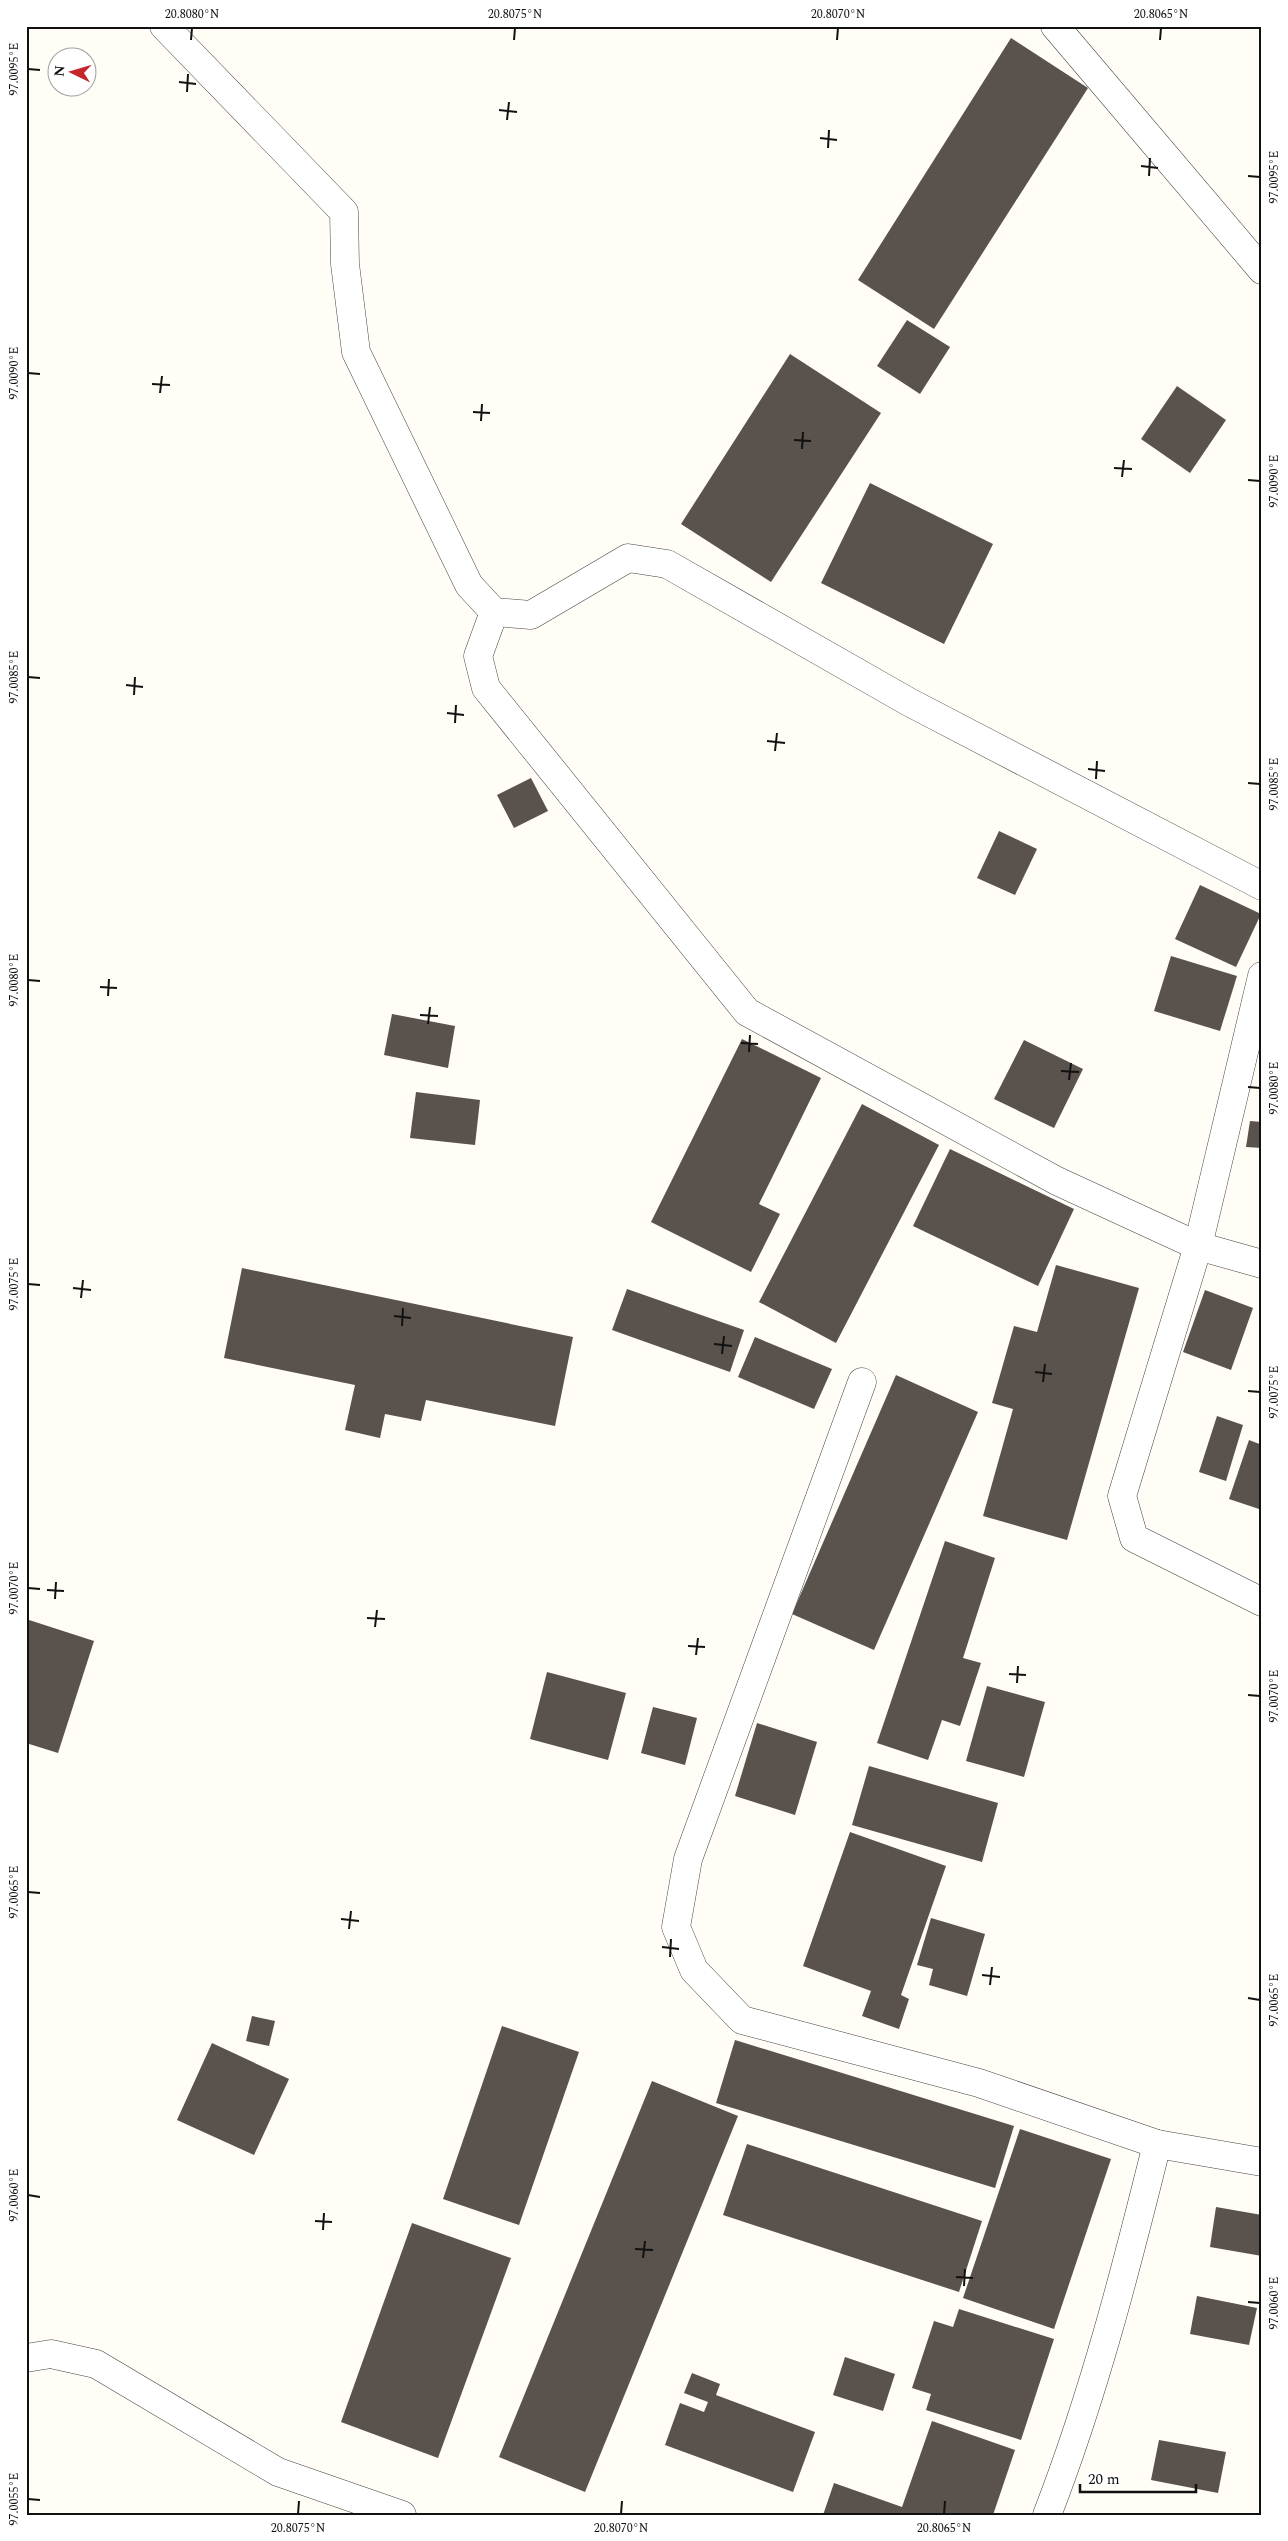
<svg xmlns="http://www.w3.org/2000/svg" width="1288" height="2541" font-family="Spectral,serif">
<style>
.building{fill:#5a524d}
.lines{fill:none;stroke-linecap:round;stroke-linejoin:round}
.minor-casing{stroke:#444;stroke-width:29}
.minor{stroke:#fff;stroke-width:28}
.ticks{fill:none;stroke:#111;stroke-width:2}
.neatline{fill:none;stroke:#111;stroke-width:2}
.ticks-label{font-size:12px;text-anchor:middle;fill:#111}
</style>
<rect width="100%" height="100%" fill="#fffdf5"/>
<g class="building">
<path d="M1011,38l77,50 -154,241 -76,-49z"/>
<path d="M907,320l43,27 -30,47 -43,-28z"/>
<path d="M790,354l91,59 -110,169 -90,-58z"/>
<path d="M1177,386l49,34 -36,53 -49,-34z"/>
<path d="M870,483l123,61 -49,100 -123,-61z"/>
<path d="M531,778l17,33 -34,17 -17,-33z"/>
<path d="M999,831l38,18 -22,46 -38,-17z"/>
<path d="M1200,885l61,29 -25,53 -61,-28z"/>
<path d="M1171,956l66,20 -17,55 -66,-20z"/>
<path d="M392,1014l63,12 -7,42 -64,-13z"/>
<path d="M742,1039l79,39 -62,126 21,10 -29,58 -100,-50z"/>
<path d="M1024,1040l59,29 -29,59 -60,-29z"/>
<path d="M416,1092l64,8 -5,45 -65,-7z"/>
<path d="M862,1104l77,41 -103,198 -77,-41z"/>
<path d="M1250,1121l12,1v26l-16,-1z"/>
<path d="M950,1149l124,60 -36,77 -125,-60z"/>
<path d="M1056,1265l83,23 -72,252 -84,-24 30,-107 -21,-6 22,-77 23,6z"/>
<path d="M242,1268l331,69 -18,89 -129,-26 -5,21 -36,-7 -5,24 -35,-8 10,-45 -131,-27z"/>
<path d="M627,1289l117,41 -14,42 -118,-42z"/>
<path d="M1205,1290l48,18 -22,62 -48,-18z"/>
<path d="M755,1337l77,32 -18,40 -76,-32z"/>
<path d="M896,1375l82,37 -104,238 -82,-36z"/>
<path d="M1217,1416l26,9 -17,56 -27,-9z"/>
<path d="M1249,1440l13,5v65l-33,-11z"/>
<path d="M945,1541l50,17 -32,100 18,5 -21,63 -18,-6 -14,40 -51,-17z"/>
<path d="M26,1619l68,22 -36,112 -32,-10z"/>
<path d="M547,1672l79,21 -18,67 -78,-21z"/>
<path d="M987,1686l58,16 -21,75 -58,-16z"/>
<path d="M653,1707l44,11 -12,47 -44,-12z"/>
<path d="M757,1723l60,19 -22,73 -60,-19z"/>
<path d="M869,1766l129,37 -16,59 -130,-37z"/>
<path d="M850,1832l96,34 -45,129 8,4 -10,30 -37,-13 9,-25 -68,-25z"/>
<path d="M931,1918l54,16 -18,62 -38,-11 4,-16 -16,-4z"/>
<path d="M252,2016l23,5 -6,25 -23,-5z"/>
<path d="M502,2026l77,26 -60,173 -76,-26z"/>
<path d="M735,2040l279,86 -19,62 -279,-85z"/>
<path d="M212,2043l77,36 -35,76 -77,-35z"/>
<path d="M652,2081l86,35 -153,376 -86,-35z"/>
<path d="M1020,2129l91,30 -57,170 -91,-31z"/>
<path d="M747,2144l235,77 -23,71 -236,-77z"/>
<path d="M1216,2207l46,8v41l-52,-9z"/>
<path d="M412,2223l99,35 -73,200 -97,-36z"/>
<path d="M1197,2296l60,12 -8,37 -59,-11z"/>
<path d="M959,2309l95,30 -33,101 -95,-30 5,-16 -19,-6 22,-67 19,6z"/>
<path d="M845,2357l50,17 -12,37 -50,-16z"/>
<path d="M692,2373l28,11 -4,11 99,37 -22,60 -128,-47 15,-42 24,9 4,-10 -24,-9z"/>
<path d="M932,2421l83,29 -22,65h-170l11,-32 68,24z"/>
<path d="M1159,2440l67,12 -8,41 -67,-13z"/>
</g>
<g class="lines">
<defs>
<g id="minor">
<path d="M164,26l180,186 1,52 11,88 113,233 25,27 37,3 97,-57 39,6 242,138 353,184"/>
<path d="M1055,26l207,244"/>
<path d="M494,612l-16,44 8,32 261,324 310,169 141,65 64,18"/>
<path d="M1262,976l-64,270 -76,250 12,42 128,64"/>
<path d="M862,1382l-174,477 -12,68 18,43 48,50 237,63 178,61c-31,125 -63,250 -110,371"/>
<path d="M1157,2144l105,18"/>
<path d="M26,2358l25,-4 45,10 182,108 124,43"/>
</g>
</defs>
<use href="#minor" class="minor-casing"/>
<use href="#minor" class="minor"/>
</g>
<path class="ticks" d="M191,40l1,-12M514,40l1,-12M837,40l1,-12M1160,40l1,-12M28,69l12,1M179,82l17,2M187,92l1,-18M499,110l18,2M507,120l2,-18M820,138l17,2M828,148l1,-18M1141,166l17,2M1149,176l1,-18M1248,176l12,1M28,373l12,1M152,384l18,1M160,393l2,-17M473,412l17,1M481,421l1,-17M794,440l17,1M802,449l1,-17M1114,468l18,1M1122,477l2,-17M1248,480l12,1M28,677l12,1M126,685l17,2M134,695l1,-18M447,713l17,2M455,723l1,-18M767,741l18,2M775,751l2,-18M1088,769l17,2M1096,779l1,-18M1248,783l12,1M28,980l12,1M100,987l17,1M108,996l1,-17M420,1015l18,1M428,1024l2,-17M741,1043l17,1M749,1052l1,-17M1061,1071l18,1M1069,1080l2,-17M1248,1087l12,1M28,1284l12,1M73,1288l18,2M81,1298l2,-18M394,1316l17,2M402,1326l1,-18M714,1344l18,2M722,1354l2,-18M1035,1372l17,2M1043,1382l2,-18M1248,1391l12,1M28,1588l12,1M47,1590l17,1M55,1599l1,-17M367,1618l18,1M375,1627l2,-17M688,1646l17,1M696,1655l2,-17M1009,1674l17,1M1017,1683l1,-17M1248,1695l12,1M28,1892l12,1M341,1919l18,2M349,1929l2,-18M662,1947l17,2M670,1957l1,-18M982,1975l18,2M990,1985l2,-18M1248,1998l12,2M28,2195l12,2M315,2221l17,1M323,2230l1,-17M635,2249l18,1M643,2258l2,-17M956,2277l17,1M964,2286l1,-17M1248,2302l12,1M28,2499l12,1M298,2514l1,-13M621,2514l1,-13M944,2514l1,-13"/>
<rect width="1288" height="2541" fill="none" stroke="#ffffff" stroke-width="55"/>
<g transform="translate(72 72) rotate(275)"><circle r="24" fill="#ffffff" stroke="#a0a0a0"/>
<path d="M0-4L9 19L0 12L-9 19Z" fill="#c4262e"/>
<text y="-8" font-size="14" font-weight="bold" text-anchor="middle" fill="#111111">N</text>
</g>
<path d="M1080 2484v8h116v-8" fill="none" stroke="#111111" stroke-width="2.5"/>
<text x="1088" y="2484" font-size="15" fill="#111111" stroke="#ffffff" stroke-width="4" paint-order="stroke">20 m</text>
<rect x="28" y="28" width="1232" height="2486" class="neatline"/>
<g class="ticks-label">
<text x="192" y="18">20.8080°N</text>
<text x="515" y="18">20.8075°N</text>
<text x="838" y="18">20.8070°N</text>
<text x="1161" y="18">20.8065°N</text>
<text transform="translate(14 69) rotate(-90)" y="4">97.0095°E</text>
<text transform="translate(1274 177) rotate(-90)" y="4">97.0095°E</text>
<text transform="translate(14 373) rotate(-90)" y="4">97.0090°E</text>
<text transform="translate(1274 481) rotate(-90)" y="4">97.0090°E</text>
<text transform="translate(14 677) rotate(-90)" y="4">97.0085°E</text>
<text transform="translate(1274 784) rotate(-90)" y="4">97.0085°E</text>
<text transform="translate(14 980) rotate(-90)" y="4">97.0080°E</text>
<text transform="translate(1274 1088) rotate(-90)" y="4">97.0080°E</text>
<text transform="translate(14 1284) rotate(-90)" y="4">97.0075°E</text>
<text transform="translate(1274 1392) rotate(-90)" y="4">97.0075°E</text>
<text transform="translate(14 1588) rotate(-90)" y="4">97.0070°E</text>
<text transform="translate(1274 1696) rotate(-90)" y="4">97.0070°E</text>
<text transform="translate(14 1892) rotate(-90)" y="4">97.0065°E</text>
<text transform="translate(1274 2000) rotate(-90)" y="4">97.0065°E</text>
<text transform="translate(14 2195) rotate(-90)" y="4">97.0060°E</text>
<text transform="translate(1274 2303) rotate(-90)" y="4">97.0060°E</text>
<text transform="translate(14 2499) rotate(-90)" y="4">97.0055°E</text>
<text x="298" y="2532">20.8075°N</text>
<text x="621" y="2532">20.8070°N</text>
<text x="944" y="2532">20.8065°N</text>
</g>
</svg>
